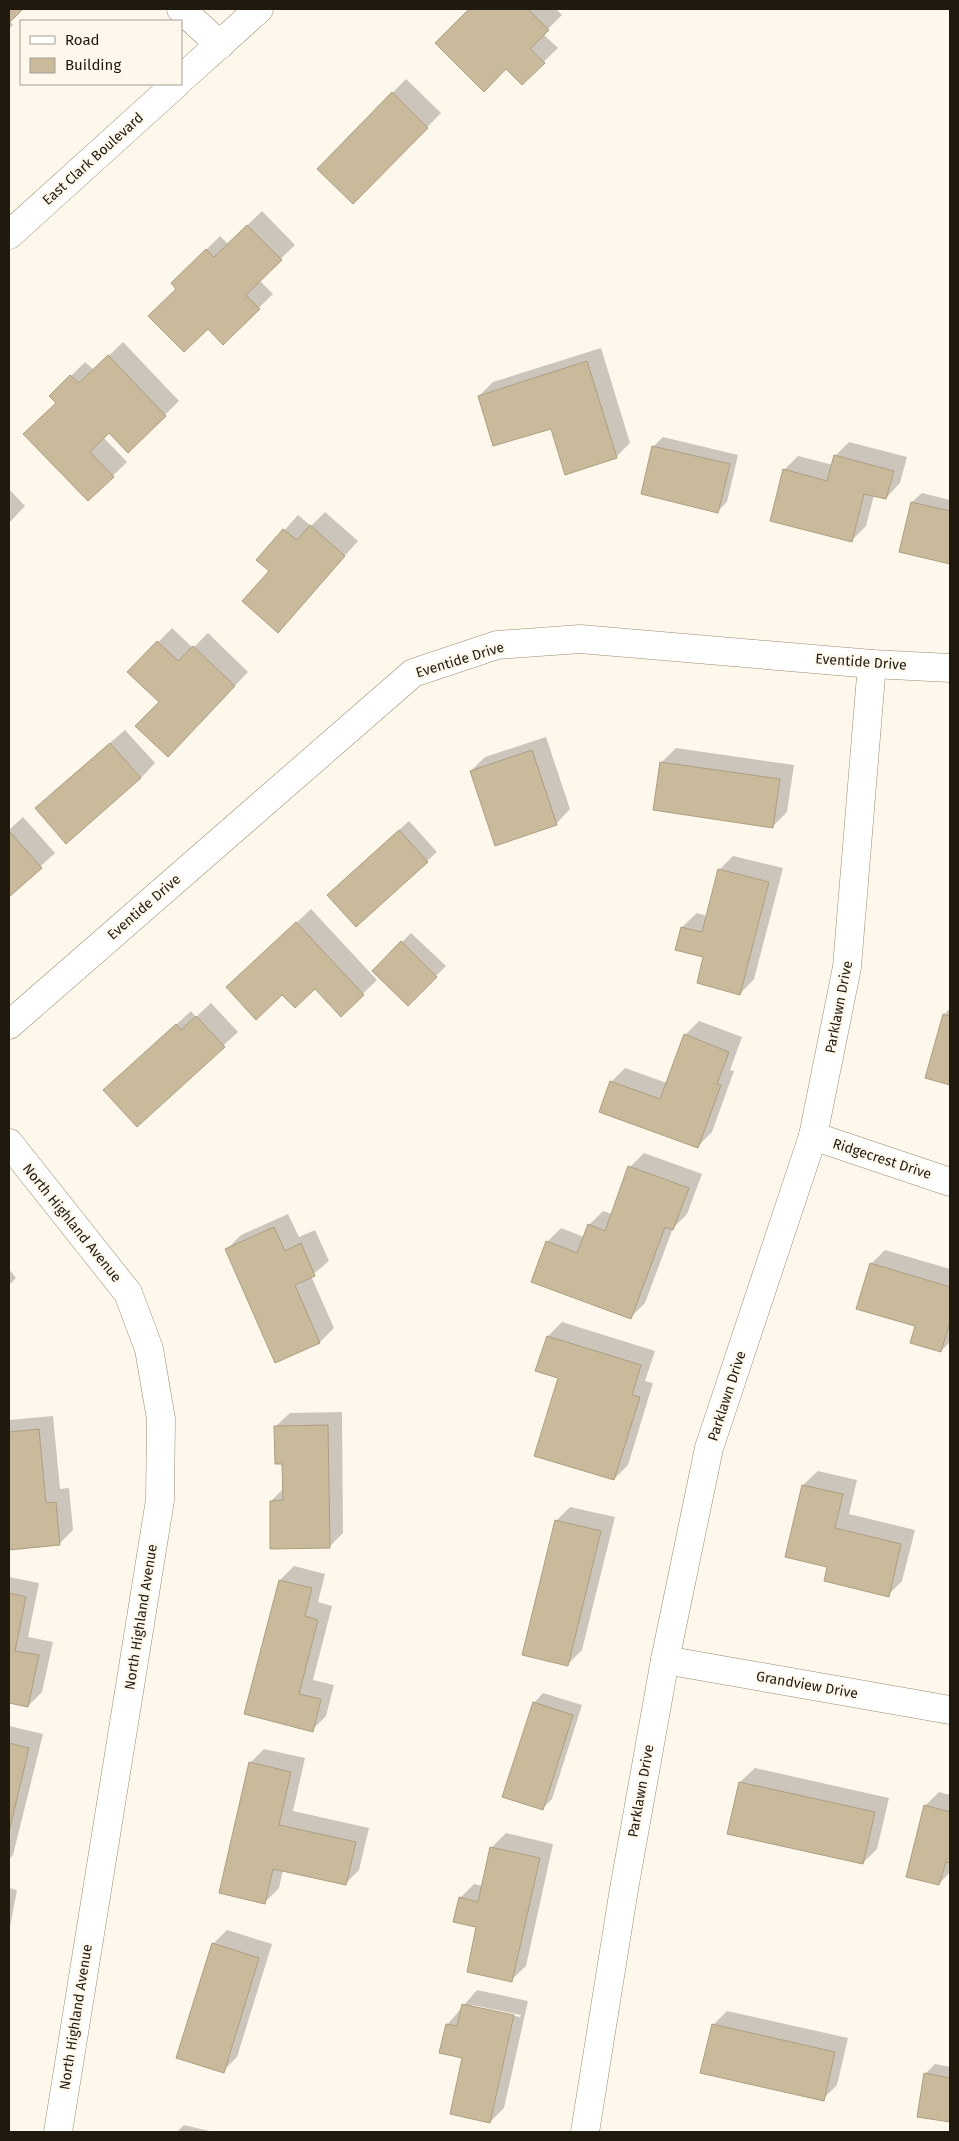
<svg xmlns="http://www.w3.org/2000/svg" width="959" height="2141" font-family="'Fira Sans',sans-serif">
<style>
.shadow{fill:#0003;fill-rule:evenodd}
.building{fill:#caba9c;stroke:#ad9e80}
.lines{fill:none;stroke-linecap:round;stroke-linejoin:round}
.minor-casing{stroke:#9a8b6e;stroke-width:29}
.major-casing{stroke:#9a8b6e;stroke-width:29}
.minor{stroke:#fff;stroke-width:28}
.major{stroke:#fff;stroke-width:28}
.labels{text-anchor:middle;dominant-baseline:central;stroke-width:4.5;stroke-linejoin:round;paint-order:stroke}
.street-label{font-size:14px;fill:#1f190e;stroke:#fef7eb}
</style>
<rect width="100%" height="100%" fill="#fef7eb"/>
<g class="shadow">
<path d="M9,9h13l-12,12 3,4 -4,4z"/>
<path d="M471,9h85l6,6 -19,19 15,14 -36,35 -16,-16 -69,-24z"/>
<path d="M406,79l35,34 -88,89 -34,-33z"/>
<path d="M262,211l33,34 -36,35 14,14 -50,49 -50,-60 47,-47 8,8z"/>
<path d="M123,342l56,59 -51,50 -19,-20 -6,6 24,25 -39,38 -31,-97 -6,-7 34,-34 9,8z"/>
<path d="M601,348l29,95 -14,14 -137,-61 14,-14z"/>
<path d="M663,437l75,18 -11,47 -9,9 -65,-64z"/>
<path d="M849,442l58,15 -7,26 -14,15 -12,-3 -8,31 -14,14 -68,-70 14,-14 35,9 2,-9z"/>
<path d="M9,489l16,17 -16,17z"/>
<path d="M922,493l28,7v62l-49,-11 11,-49z"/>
<path d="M325,512l33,29 -80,90 -8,-60 -12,-11 40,-45 13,11z"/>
<path d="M172,628l21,20 15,-15 40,39 -66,69 -22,-39 -31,-30z"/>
<path d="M125,730l30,33 -14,15 -90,16z"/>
<path d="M546,737l24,72 -14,15 -85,-53 14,-14z"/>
<path d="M676,748l118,17 -7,47 -14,14 -111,-64z"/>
<path d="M23,817l32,36 -46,42v-65z"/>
<path d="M409,821l28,31 -81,73 -18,-40z"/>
<path d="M733,856l50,12 -29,111 -14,15 -35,-38 -28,-7 5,-22 15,-14 10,3 12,-46z"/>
<path d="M311,909l66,71 -36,35 -26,-28 -33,6 -40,-19z"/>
<path d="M411,933l35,33 -38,38 -35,-33z"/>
<path d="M211,1003l27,29 -101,93 -18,-48 72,-66 5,6z"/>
<path d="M950,1008v76l-24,-6 18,-63z"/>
<path d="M699,1021l43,16 -12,33 4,1 -22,61 -14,14 -87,-64 14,-14 42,15 18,-48z"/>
<path d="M644,1153l58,21 -15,40 -14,14 -28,75 -14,14 -84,-75 14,-14 23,9 5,-12 14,-14 9,3 18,-47z"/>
<path d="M288,1214l11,23 16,-7 14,31 -18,15 23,52 -14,14 -44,19 -49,-112 14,-14z"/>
<path d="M885,1250l65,19v73l-9,9 -24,-26 -46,-61z"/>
<path d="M9,1269l7,9 -7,7z"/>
<path d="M562,1322l93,29 -10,30 8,2 -25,82 -14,14 -54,-102 -23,-7 11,-34z"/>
<path d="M342,1412l1,121 -14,14 -58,-46 13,-13v-25l-9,-36 15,-14z"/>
<path d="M53,1416l7,73 9,-1 4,42 -14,14 -50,4v-128z"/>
<path d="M818,1471l39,9 -8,34 66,16 -13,51 -14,14 -59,-28 -43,-11 17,-71z"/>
<path d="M570,1507l45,10 -33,133 -14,14 -12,-143z"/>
<path d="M294,1566l31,8 -7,28 14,4 -19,74 21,5 -8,31 -14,14 -66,-17 34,-133z"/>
<path d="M9,1577l30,6 -11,54 25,5 -11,50 -14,14 -19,-4z"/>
<path d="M543,1693l39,12 -30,94 -9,9 -9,-105z"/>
<path d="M9,1726l34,8 -30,121 -4,4z"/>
<path d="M264,1749l41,9 -12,53 76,17 -10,42 -14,14 -62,-14 -4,18 -14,14 -15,-139z"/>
<path d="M755,1768l134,30 -12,51 -14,14 -134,-29 11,-52z"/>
<path d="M939,1792l11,3v77l-11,12 -14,-78z"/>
<path d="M506,1833l47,11 -27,122 -15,14 -51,-82 14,-14 9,2 9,-39z"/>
<path d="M9,1888l8,2 -8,42z"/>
<path d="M227,1930l45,14 -35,113 -14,14 -10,-127z"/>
<path d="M477,1990l51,11 -24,107 -14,14 -26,-65 -17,-32zM472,2005l49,10 -1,2 -48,-10z"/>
<path d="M727,2011l121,27 -11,47 -14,14 -110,-74z"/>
<path d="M935,2064l15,3v54l-32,-5 7,-42z"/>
<path d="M184,2125l29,7h-36z"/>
</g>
<g class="building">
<path d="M9,9h14l-14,14z"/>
<path d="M469,9h59l21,21 -19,19 15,14 -23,22 -16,-16 -22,23 -49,-49z"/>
<path d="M392,92l36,36 -75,76 -36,-35z"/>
<path d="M247,225l35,35 -36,35 14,14 -37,36 -15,-16 -24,23 -36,-36 28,-27 -5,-6 35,-34 8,8z"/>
<path d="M108,355l58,61 -38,37 -19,-20 -19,19 24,25 -26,24 -65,-67 33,-31 -7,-7 21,-21 9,8z"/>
<path d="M587,361l30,97 -52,17 -14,-46 -58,17 -15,-50z"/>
<path d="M652,446l78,18 -12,49 -77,-19z"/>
<path d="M834,455l60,16 -8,28 -22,-5 -12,48 -82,-21 13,-52 44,12z"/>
<path d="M911,502l39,9v53l-51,-12z"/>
<path d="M310,525l35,31 -67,77 -36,-32 27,-30 -13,-11 27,-31 14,11z"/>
<path d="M157,641l21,20 15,-15 42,40 -67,71 -33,-31 24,-24 -32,-30z"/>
<path d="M110,743l31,35 -75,66 -31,-36z"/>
<path d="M532,750l25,75 -62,21 -25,-75z"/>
<path d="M660,762l120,17 -7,49 -120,-18z"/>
<path d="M399,830l29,32 -72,65 -29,-32z"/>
<path d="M9,831l33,37 -33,29z"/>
<path d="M718,869l51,13 -29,113 -43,-12 6,-26 -28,-7 6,-23 21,5z"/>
<path d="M296,922l68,73 -23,22 -26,-28 -20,19 -13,-13 -26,25 -30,-33z"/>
<path d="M401,941l36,36 -29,29 -36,-35z"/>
<path d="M943,1014l7,2v69l-25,-7z"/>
<path d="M196,1016l29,31 -88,80 -34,-37 73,-66 5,6z"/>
<path d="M684,1034l45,18 -12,32 4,1 -23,63 -99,-36 11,-31 50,18z"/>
<path d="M628,1166l61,22 -16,42 -8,-3 -34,92 -100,-37 15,-41 31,12 11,-29 17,7z"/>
<path d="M274,1227l11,24 16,-8 14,33 -20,9 25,58 -45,20 -50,-114z"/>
<path d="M870,1263l80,24v35l-9,30 -31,-9 5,-17 -59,-17z"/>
<path d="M547,1336l94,29 -9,30 8,2 -26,83 -80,-24 24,-78 -23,-7z"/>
<path d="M328,1425l2,123 -60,1v-48l13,-1 -1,-36h-7l-1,-38z"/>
<path d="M39,1429l7,74 10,-1 4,43 -51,5v-118z"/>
<path d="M802,1485l41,9 -8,34 66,16 -12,53 -65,-16 3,-14 -42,-10z"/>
<path d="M555,1520l46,11 -33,135 -46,-11z"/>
<path d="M279,1580l33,8 -7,28 13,4 -19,74 22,5 -8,33 -69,-18z"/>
<path d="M9,1593l17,4 -11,54 24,4 -11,52 -19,-4z"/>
<path d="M533,1702l40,13 -30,95 -41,-13z"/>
<path d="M9,1743l20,5 -20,84z"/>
<path d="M249,1762l42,10 -12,53 77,17 -10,43 -73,-16 -8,35 -46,-11z"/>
<path d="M739,1782l136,30 -12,52 -136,-30z"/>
<path d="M924,1805l26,7v51l-4,-1 -7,23 -33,-8z"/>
<path d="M490,1847l50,11 -28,124 -45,-10 9,-45 -23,-5 6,-25 19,5z"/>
<path d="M212,1943l47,15 -35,115 -48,-15z"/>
<path d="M462,2004l52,11 -24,108 -40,-9 12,-56 -23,-5 7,-29 11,2z"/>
<path d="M712,2024l123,28 -11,49 -124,-28z"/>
<path d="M924,2073l26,5v44l-33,-5z"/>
</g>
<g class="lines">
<defs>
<g id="minor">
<path d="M181,9l39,36"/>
<path d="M9,1025l404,-352 84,-28 83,-6 292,25 78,4"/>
<path d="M813,1136l137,46"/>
<path d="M9,1143l119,150 21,56 12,70 -1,81 -102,632"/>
<path d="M665,1660l285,50"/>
<path d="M585,2132l39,-243 41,-229 44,-212 104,-312 34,-169 25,-303"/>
</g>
<g id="major">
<path d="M181,79l78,-70"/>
<path d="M9,235l167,-151"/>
</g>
</defs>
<use href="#minor" class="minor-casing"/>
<use href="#major" class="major-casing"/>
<use href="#minor" class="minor"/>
<use href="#major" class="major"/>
</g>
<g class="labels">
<g class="street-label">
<text transform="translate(93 159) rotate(-42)">East Clark Boulevard</text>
<text transform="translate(460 660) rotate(-17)">Eventide Drive</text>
<text transform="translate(861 662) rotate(4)">Eventide Drive</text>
<text transform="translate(144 907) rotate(-41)">Eventide Drive</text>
<text transform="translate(839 1007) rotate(-79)">Parklawn Drive</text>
<text transform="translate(882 1159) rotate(18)">Ridgecrest Drive</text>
<text transform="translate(72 1223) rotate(51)">North Highland Avenue</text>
<text transform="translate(727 1396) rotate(-72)">Parklawn Drive</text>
<text transform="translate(141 1617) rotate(-81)">North Highland Avenue</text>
<text transform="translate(807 1685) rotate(10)">Grandview Drive</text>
<text transform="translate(641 1791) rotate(-80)">Parklawn Drive</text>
<text transform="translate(76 2017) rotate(-81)">North Highland Avenue</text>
</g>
</g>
<rect width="959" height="2141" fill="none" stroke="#1f190e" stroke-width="20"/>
<rect x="20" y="20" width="162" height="65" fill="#fef7eb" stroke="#a59e93"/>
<rect x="30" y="36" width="25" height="8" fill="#ffffff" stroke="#a59e93"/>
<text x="65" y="45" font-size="15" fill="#1f190e">Road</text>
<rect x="30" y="58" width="25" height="15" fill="#caba9c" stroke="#a59e93"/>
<text x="65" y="70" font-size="15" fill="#1f190e">Building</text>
</svg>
